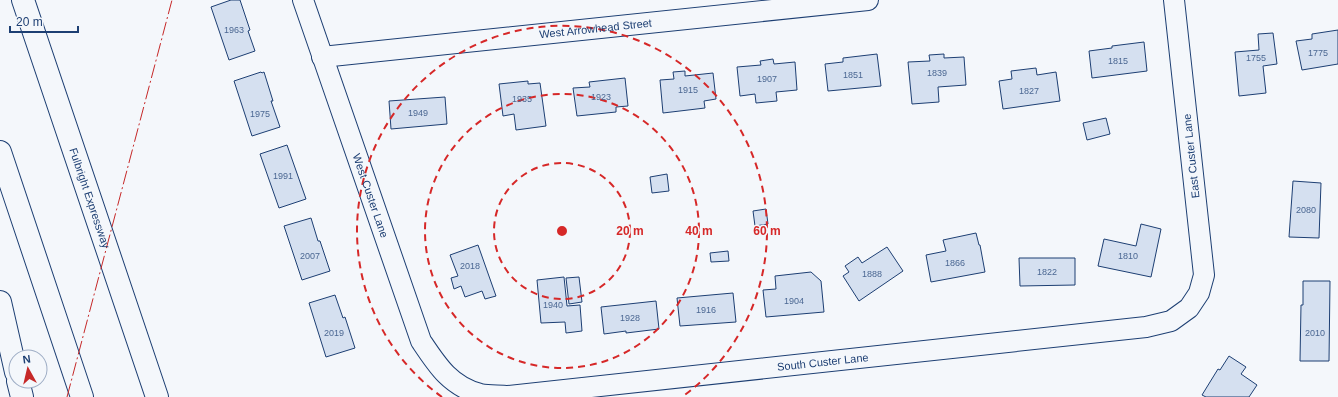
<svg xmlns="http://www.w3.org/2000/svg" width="1338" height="397" font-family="Arial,sans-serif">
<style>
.building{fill:#d5e0f0;stroke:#1d3f73}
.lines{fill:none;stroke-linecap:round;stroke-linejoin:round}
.minor-casing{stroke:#1d3f73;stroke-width:22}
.motorway-casing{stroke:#1d3f73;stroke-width:24}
.minor{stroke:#f4f7fb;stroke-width:20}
.motorway{stroke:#f4f7fb;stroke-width:22}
.power{stroke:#c62828;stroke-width:1;stroke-dasharray:14 3 2 3;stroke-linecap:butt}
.ring{fill:none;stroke:#d62828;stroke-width:2;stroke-dasharray:7 5}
.labels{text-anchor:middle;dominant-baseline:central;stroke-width:3;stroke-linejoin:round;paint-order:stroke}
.number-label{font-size:9px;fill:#4b6792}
.street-label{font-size:11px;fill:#1d3f73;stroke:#f4f7fb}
.centre{fill:#d62828;stroke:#f4f7fb;stroke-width:2}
.ring-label{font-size:12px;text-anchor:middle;font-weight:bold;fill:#d62828;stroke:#f4f7fb;stroke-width:3;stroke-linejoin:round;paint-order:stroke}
</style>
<rect width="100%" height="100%" fill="#f4f7fb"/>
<g class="building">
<path d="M231,0h9l10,30 -2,1 7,20 -26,9 -18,-53z"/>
<path d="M1338,30v34l-36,6 -6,-29 16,-2v-5z"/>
<path d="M1273,33l4,31 -14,2 3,27 -27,3 -4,-44 24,-2 -1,-16z"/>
<path d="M1144,42l3,29 -55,7 -3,-27 23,-3v-2z"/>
<path d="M877,54l4,32 -53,5 -3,-27 18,-2v-4z"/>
<path d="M944,54v4l20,-1 2,28 -28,2 1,15 -27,2 -4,-42 22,-1 -1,-6z"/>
<path d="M773,59l1,5 21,-2 2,28 -21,2 1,9 -21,2 -1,-9 -15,2 -3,-29 24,-2 -1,-4z"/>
<path d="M1036,68l1,7 19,-3 4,29 -57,8 -4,-28 13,-2 -1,-8z"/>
<path d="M685,71v5l28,-3 3,26 -12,2 1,7 -42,5 -3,-33 14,-1 -1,-7z"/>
<path d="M261,72l1,1 2,-1 9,29h-2l9,26 -28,9 -18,-55z"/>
<path d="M625,78l3,28 -12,1v5l-39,4 -4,-28 17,-1 -1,-5z"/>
<path d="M528,81v3l12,-1 6,43 -30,4 -2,-16 -11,2 -4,-32z"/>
<path d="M445,97l2,27 -56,5 -2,-28z"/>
<path d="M1106,118l4,16 -23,6 -4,-17z"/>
<path d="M287,145l19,54 -27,9 -19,-54z"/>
<path d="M667,174l2,17 -17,2 -2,-16z"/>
<path d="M1293,181l28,2 -2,55 -30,-1z"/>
<path d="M766,209l2,15 -13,2 -2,-15z"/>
<path d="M311,218l7,23h2l10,30 -28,9 -18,-54z"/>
<path d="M1141,224l20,5 -10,48 -53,-11 6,-27 32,7z"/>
<path d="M976,233l3,12h1l5,27 -54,10 -5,-27 20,-4 -3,-11z"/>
<path d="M478,245l18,51 -11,3 -3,-8 -17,6 -4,-11 -7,3 -3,-11 7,-2 -8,-21z"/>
<path d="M887,247l16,24 -44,30 -16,-25 6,-4 -4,-6 13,-9 4,6z"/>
<path d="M728,251l1,10 -18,1 -1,-9z"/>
<path d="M1019,258h56v27l-55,1z"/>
<path d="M811,272l10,9 3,31 -58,5 -3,-27 13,-1 -1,-13z"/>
<path d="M564,277l3,29 13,-1 2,26 -16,2 -1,-11 -24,1 -4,-43z"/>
<path d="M579,277l3,25 -13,2 -3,-26z"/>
<path d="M1303,281h27l-1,80h-29l1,-56h2z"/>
<path d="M733,293l3,29 -56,4 -3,-28z"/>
<path d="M335,295l8,23 2,-1 10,31 -29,9 -17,-54z"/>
<path d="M656,301l3,28 -33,4v-2l-22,3 -3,-27z"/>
<path d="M1229,356l17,11 -5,7 16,11 -8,12h-43l-4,-2 16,-26 2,1z"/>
</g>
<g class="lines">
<defs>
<g id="minor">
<path id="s1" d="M303,0l118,341c16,24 29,45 59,53 9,2 19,1 28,2l638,-69 25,-6 18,-13 10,-15 5,-18 -30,-275"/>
<path id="s2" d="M322,57l546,-57"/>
</g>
<g id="motorway">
<path id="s3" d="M23,0l134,397"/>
<path d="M0,152l82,245"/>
<path d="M0,302l16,70"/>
<path d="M18,381l4,16"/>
</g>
</defs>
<use href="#minor" class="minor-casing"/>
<use href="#motorway" class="motorway-casing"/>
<use href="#minor" class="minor"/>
<use href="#motorway" class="motorway"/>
<path class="power" d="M67,397l105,-397"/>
</g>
<g class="ring">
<circle cx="562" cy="231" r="68"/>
<circle cx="562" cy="231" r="137"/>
<path d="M442 397A205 205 0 1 1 682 397"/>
</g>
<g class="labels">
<g class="number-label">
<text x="234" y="30">1963</text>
<text x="1318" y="53">1775</text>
<text x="1256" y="58">1755</text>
<text x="1118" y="61">1815</text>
<text x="937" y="73">1839</text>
<text x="853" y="75">1851</text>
<text x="767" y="79">1907</text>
<text x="688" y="90">1915</text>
<text x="1029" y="91">1827</text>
<text x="601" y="97">1923</text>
<text x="522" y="99">1935</text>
<text x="418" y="113">1949</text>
<text x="260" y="114">1975</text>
<text x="283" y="176">1991</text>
<text x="1306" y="210">2080</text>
<text x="310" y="256">2007</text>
<text x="1128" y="256">1810</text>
<text x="955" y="263">1866</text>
<text x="470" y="266">2018</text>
<text x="1047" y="272">1822</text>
<text x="872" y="274">1888</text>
<text x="794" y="301">1904</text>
<text x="553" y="305">1940</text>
<text x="706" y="310">1916</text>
<text x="630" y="318">1928</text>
<text x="334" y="333">2019</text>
<text x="1315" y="333">2010</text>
</g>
<g class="street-label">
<text stroke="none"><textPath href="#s2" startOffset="275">West Arrowhead Street</textPath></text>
<text transform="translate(1191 156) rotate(-96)">East Custer Lane</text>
<text stroke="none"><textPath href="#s1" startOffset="207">West Custer Lane</textPath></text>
<text stroke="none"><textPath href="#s3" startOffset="209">Fulbright Expressway</textPath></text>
<text stroke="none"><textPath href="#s1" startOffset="787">South Custer Lane</textPath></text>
</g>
</g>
<circle cx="562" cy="231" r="6" class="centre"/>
<g class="ring-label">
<text x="630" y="235">20 m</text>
<text x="699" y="235">40 m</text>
<text x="767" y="235">60 m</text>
</g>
<g transform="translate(28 369) rotate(352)"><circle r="19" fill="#f4f7fb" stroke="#9eadc5"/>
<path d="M0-3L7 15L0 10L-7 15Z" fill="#c62828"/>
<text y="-6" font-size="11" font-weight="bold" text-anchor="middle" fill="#1d3f73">N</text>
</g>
<path d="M10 26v6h68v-6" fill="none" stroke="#1d3f73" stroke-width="2"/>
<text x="16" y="26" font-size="12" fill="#1d3f73" stroke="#f4f7fb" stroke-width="3" paint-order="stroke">20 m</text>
</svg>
